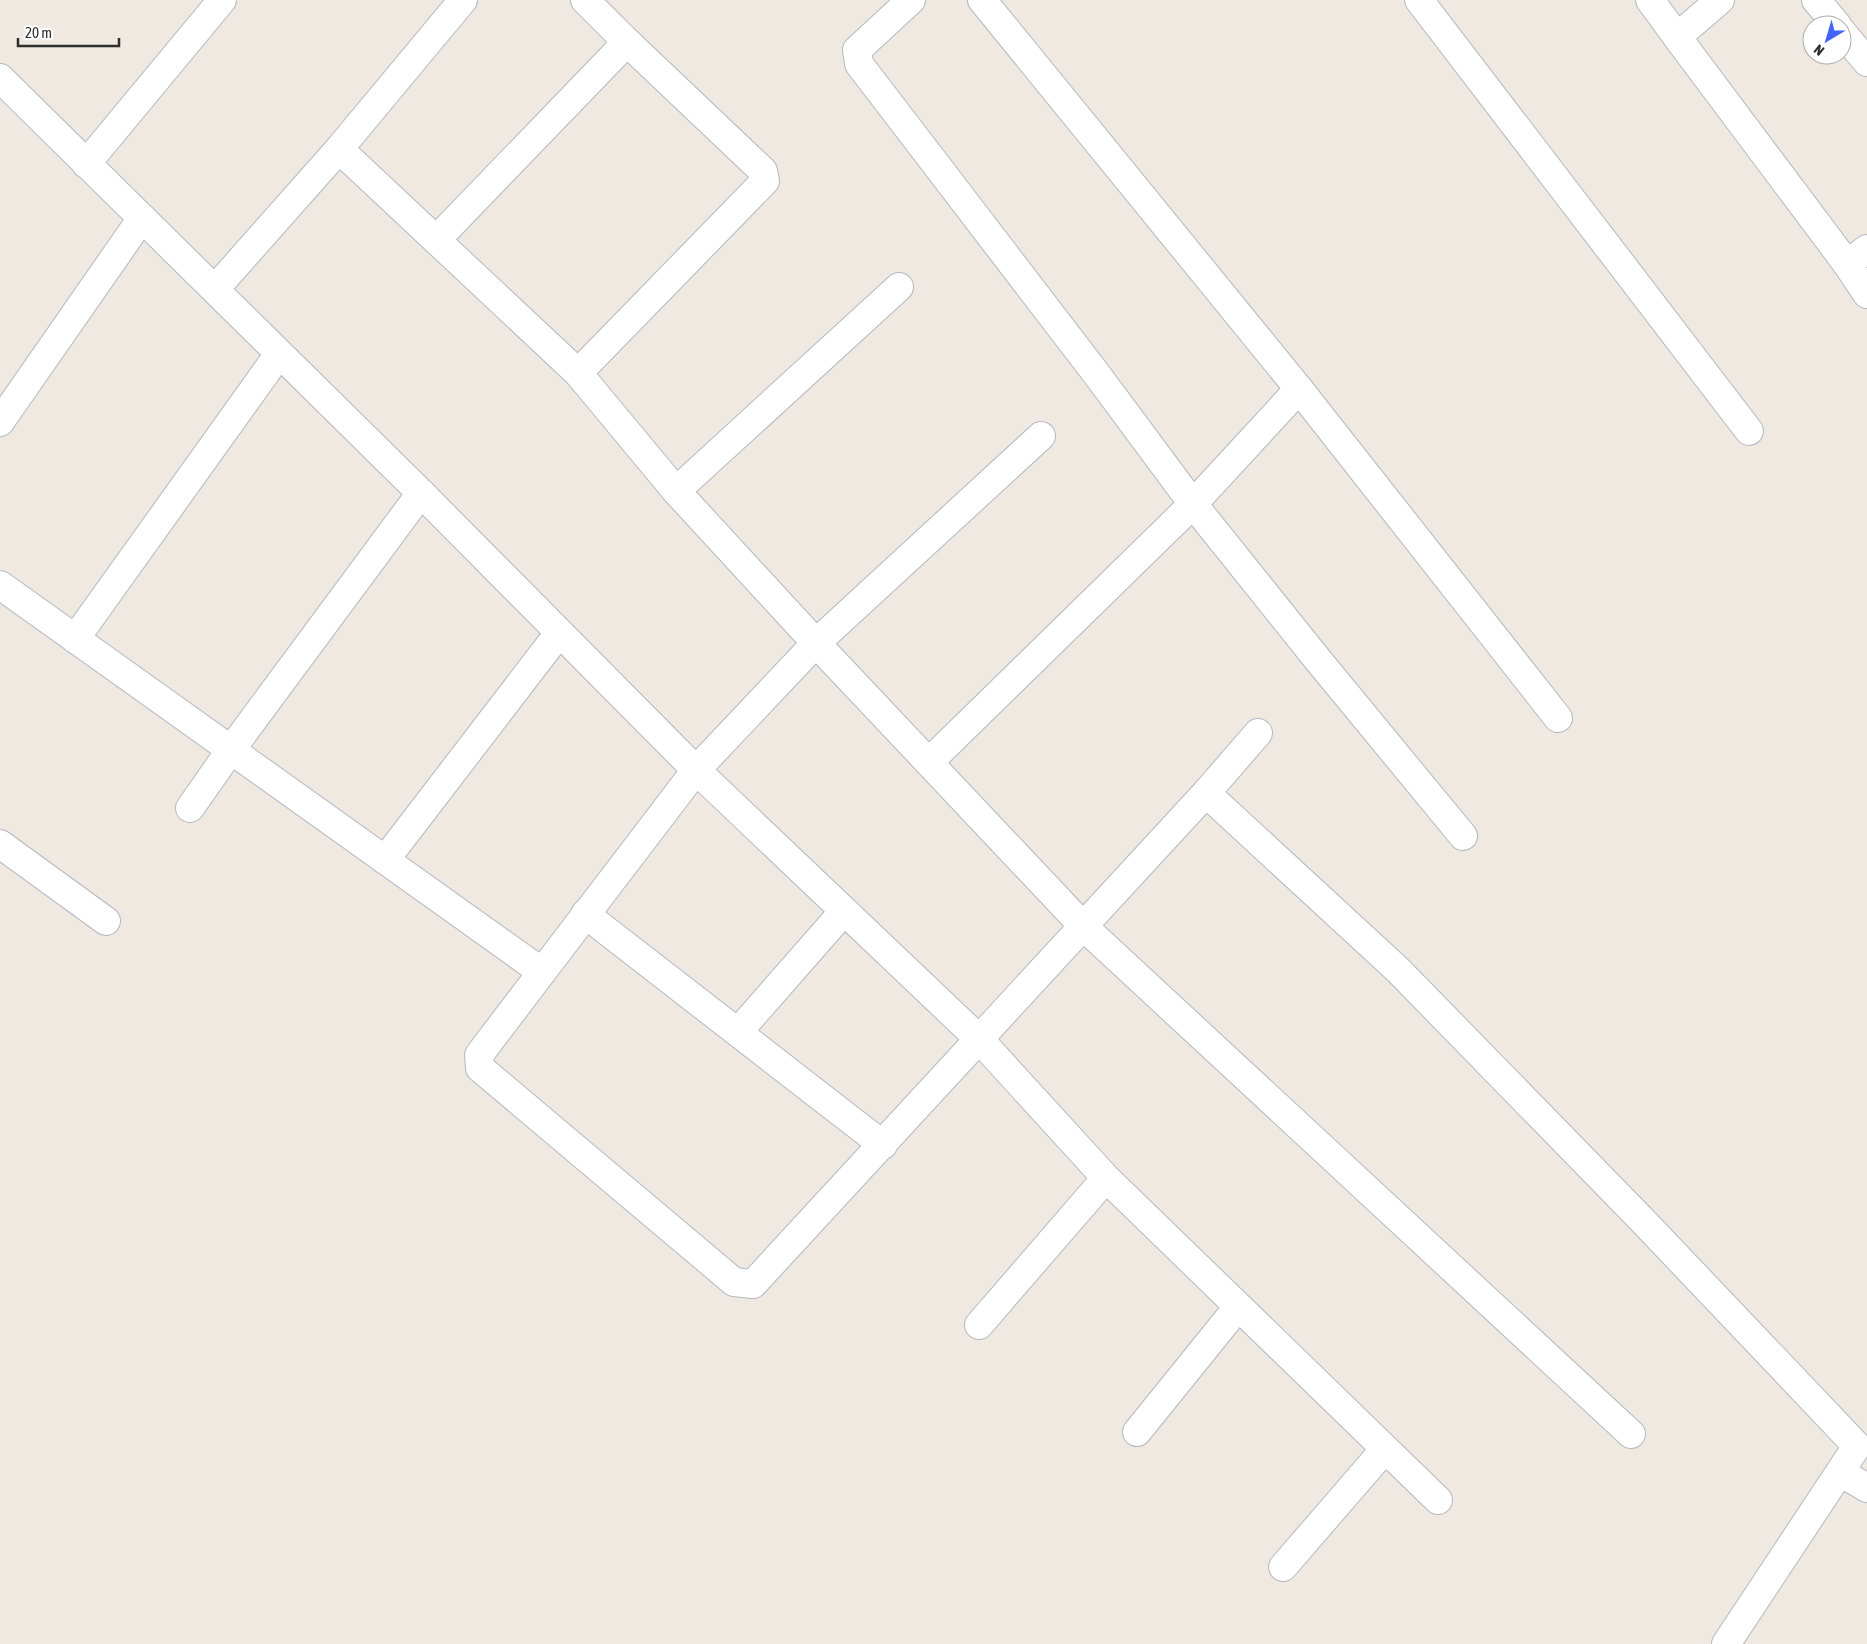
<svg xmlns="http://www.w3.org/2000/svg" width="1867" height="1644" font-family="'Asap Condensed',sans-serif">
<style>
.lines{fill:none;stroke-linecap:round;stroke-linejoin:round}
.minor-casing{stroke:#b4b7c1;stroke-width:30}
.minor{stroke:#fff;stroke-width:28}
</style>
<rect width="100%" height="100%" fill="#efe9e1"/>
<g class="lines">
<defs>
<g id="minor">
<path d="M463,0l-124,149 239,224 98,118 223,-204"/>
<path d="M911,0l-54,50 2,14 239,312 95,128 -264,258"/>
<path d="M982,0l317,389 259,329"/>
<path d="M1419,0l330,431"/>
<path d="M1650,0l27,37 43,-37"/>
<path d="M1816,0l21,25"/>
<path d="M1842,32l25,30"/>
<path d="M1677,37l170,227"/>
<path d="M0,78l421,415 275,277 284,270 126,138 332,322"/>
<path d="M86,164l136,-164"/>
<path d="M436,240l191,-198"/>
<path d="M1867,249l-20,15 20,30"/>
<path d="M215,289l124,-140"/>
<path d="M578,373l187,-192 -2,-10 -136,-129 -42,-42"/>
<path d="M1299,389l-106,115 125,156 145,176"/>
<path d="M0,422l142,-204"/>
<path d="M676,491l140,152 268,284 547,507"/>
<path d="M0,585l542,387 -63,83 1,13 254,214 19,2 453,-491 52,-60"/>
<path d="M75,639l204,-285"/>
<path d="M1206,793l192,177 246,252 213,224 -131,198"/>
<path d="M190,808l40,-57 191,-258"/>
<path d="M0,844l106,77"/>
<path d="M385,860l174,-227"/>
<path d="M585,914l298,231"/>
<path d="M542,972l154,-202 120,-127 225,-207"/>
<path d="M738,1032l106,-121"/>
<path d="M979,1325l127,-147"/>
<path d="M1137,1432l101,-125"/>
<path d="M1840,1472l27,16"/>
<path d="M1283,1567l102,-118"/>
</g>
</defs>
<use href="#minor" class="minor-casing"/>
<use href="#minor" class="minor"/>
</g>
<g transform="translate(1827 40) rotate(218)"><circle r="24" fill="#ffffff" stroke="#ababab"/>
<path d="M0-4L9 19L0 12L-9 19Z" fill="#4264fb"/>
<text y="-8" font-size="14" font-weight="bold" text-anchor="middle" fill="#2e2e2e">N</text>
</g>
<path d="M18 38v8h101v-8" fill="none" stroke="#2e2e2e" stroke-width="2.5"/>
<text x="25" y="38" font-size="15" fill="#2e2e2e" stroke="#ffffff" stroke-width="4" paint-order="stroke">20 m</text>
</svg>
